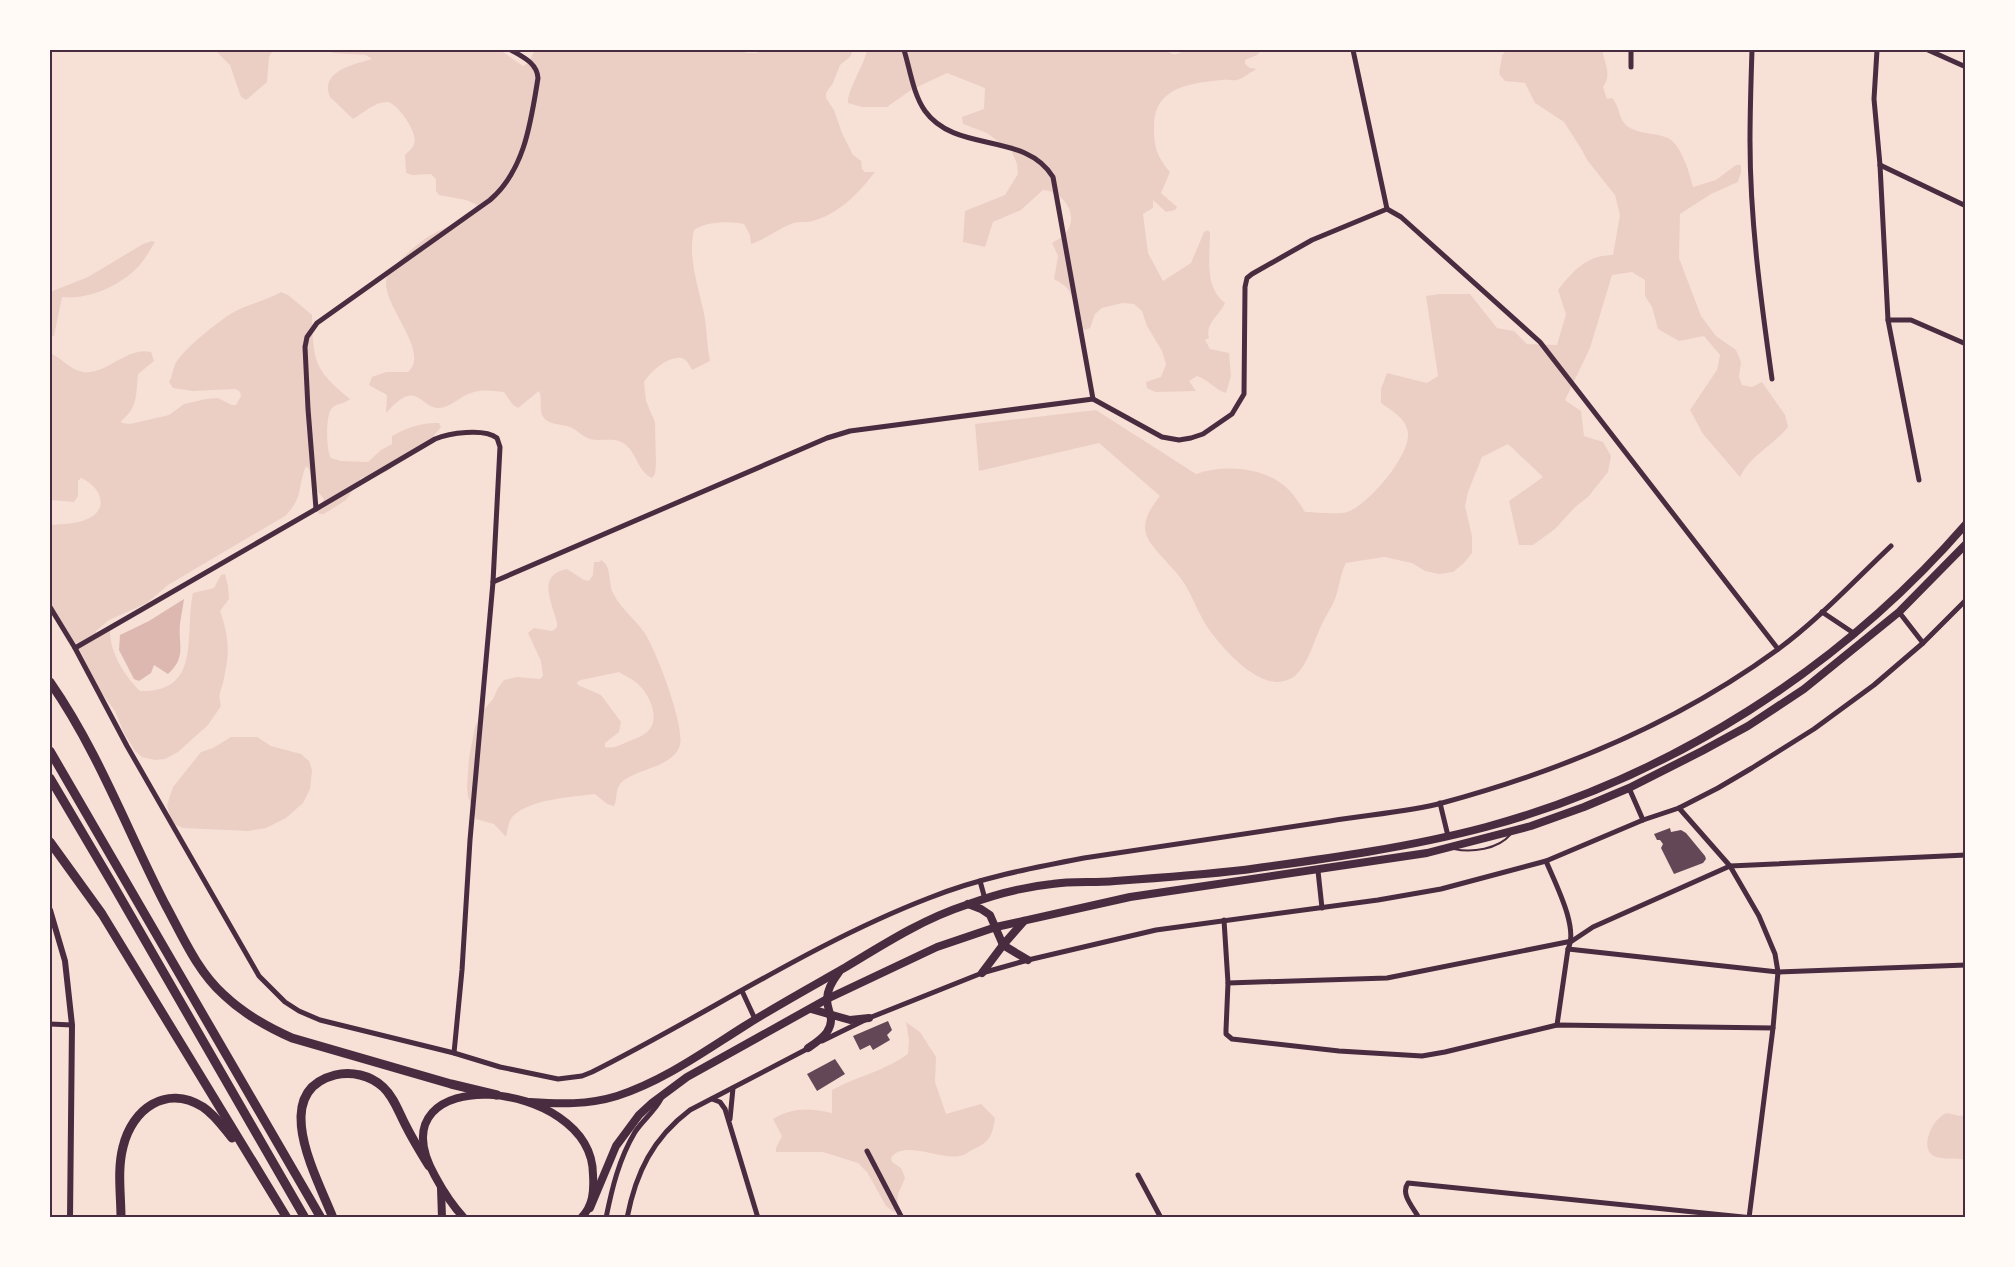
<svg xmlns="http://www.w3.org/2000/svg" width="2015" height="1267" font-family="Bitter,serif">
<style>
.green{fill:#ebcfc5;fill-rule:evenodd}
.water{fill:#dcb8b0}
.building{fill:#644757}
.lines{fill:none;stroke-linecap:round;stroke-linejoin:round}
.service{stroke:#4a2c40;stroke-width:2}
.minor{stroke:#4a2c40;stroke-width:5}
.tertiary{stroke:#4a2c40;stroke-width:6}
.primary{stroke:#4a2c40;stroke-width:8}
.motorway{stroke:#4a2c40;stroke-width:9}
.neatline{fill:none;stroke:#4a2c40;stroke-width:2}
</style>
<rect width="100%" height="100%" fill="#f7e1d7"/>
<g class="green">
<path d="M215,50h58l-4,7 -2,25 -21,18 -5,-3 -11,-32z"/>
<path d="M330,50h170l23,16 5,-3 7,-13h208l3,3h10l7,-3h90l-3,7 -10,8 -7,18 -7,10v5l8,12 8,23 11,22 8,6 1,8 3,3h10c-17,22 -35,41 -62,49 -6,2 -13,0 -19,2 -15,5 -28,16 -43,21l-1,-9 -6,-11c-15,-3 -37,-3 -50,6 -7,30 6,60 11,89 2,14 2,28 5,42l-18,9c-2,-4 -5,-10 -10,-12 -13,-3 -32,14 -38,24l2,19 9,21 1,42 -1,10 -3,4c-15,-7 -16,-28 -29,-35 -10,-6 -22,-1 -33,-4 -7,-2 -13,-9 -20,-12 -8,-3 -20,-2 -26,-9 -6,-7 -1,-19 -5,-27l-21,17 -5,-3 -9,-13c-11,-1 -21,-3 -33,1 -11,3 -21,16 -34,15 -11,0 -17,-15 -29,-12 -9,2 -16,11 -22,17l1,-18 -18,-10 3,-8 14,-5h22c24,-21 -30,-70 -21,-95 4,-11 33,-36 44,-42 18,-10 32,-12 46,-30l-11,-5 -27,-5 -3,-4v-12l-5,-5 -19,1 -6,-2 -1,-18c3,-3 8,-7 9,-11 5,-10 -16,-40 -26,-42 -12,-1 -25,11 -35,17l-23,-22c-11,-26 25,-33 42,-38l-6,-4 -34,-2z"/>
<path d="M867,50h300c6,7 11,4 18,0h77l-5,5 -12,5v4l5,4 7,1c-7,3 -13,9 -20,11 -5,1 -10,-1 -14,0 -31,3 -68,6 -69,45 0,22 2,30 16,47l-9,21 16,14 -2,3 -9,2 -13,-12v8l-10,6 5,39 15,28 28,-18 13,-31 4,-2 2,3c0,24 -6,54 15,70 -5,12 -20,20 -16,35l-4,2 5,9 19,4 2,23 -5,17c-11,-3 -17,-13 -29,-17l-8,5 7,10 -41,1 -8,-4 -1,-6 15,-5 5,-13 -4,-13 -15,-25 -5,-15 -8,-7 -12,-1 -20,5 -7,6 -5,14 -5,2c-14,-9 -8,-26 -16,-39 -3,-6 -10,-9 -15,-12l4,-23 -6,-13c4,-3 10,-5 12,-8 17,-18 1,-43 -21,-45l-22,20 -28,12 -8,25 -22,-5 2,-31 40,-16 13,-21 -1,-10 -5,-12 -25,-19 -24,-9 -1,-7 22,-8 1,-21 -38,-15 -36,17 -24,17h-25l-14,-4c-1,-12 17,-40 19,-53z"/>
<path d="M1506,50h96c3,13 10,25 1,37l4,12 5,-1c8,8 6,21 15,28 12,9 28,6 41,12 13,6 22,36 25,49l23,-7 20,-15h5v7l-3,10 -27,12 -31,20 -1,44 22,58 15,20 20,14 5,12 -2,15 3,8 10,2 10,-5 23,33 3,12c-14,18 -38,28 -48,50l-37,-43 -13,-24 27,-40 3,-15 -16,-19 -25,5 -21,-12 -6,-22 -7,-11v-16l-13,-8 -20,3 -22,73 -25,52 16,11 3,25 19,6 8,14 -3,16 -20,25 -13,10 -20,22 -22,16h-14l-10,-44 34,-24 -35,-33 -26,13 -14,35 -3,14 7,30v17l-8,10 -11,9 -14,2 -14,-3 -13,-8 -28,-6 -38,6c-5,10 -6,19 -9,30 -3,11 -9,19 -14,29 -9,17 -13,39 -27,53 -3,3 -8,5 -12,6 -27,8 -65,-36 -78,-56 -9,-14 -14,-31 -24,-45 -8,-12 -33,-34 -36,-46 -4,-14 6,-28 14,-38l-61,-53 -120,28 -4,-47 121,-14 100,64c28,-10 70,-7 92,15 7,7 12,15 17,23 11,0 33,3 42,0 21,-7 63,-56 61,-79 -2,-15 -16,-22 -27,-30v-14l6,-16 40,10 11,-7 -12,-80 14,-2h30l27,34 17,3 13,13 30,1 9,-31 -8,-24c15,-19 29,-35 55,-35l7,-40 -5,-20 -28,-35 -5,-10 -18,-28 -29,-19 -10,-20 -20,-2 -6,-7 3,-18z"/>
<path d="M152,241l3,1c-5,8 -10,17 -16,24 -19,20 -50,34 -77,31l-8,39h-4v-44l38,-15 55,-33z"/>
<path d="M281,292l7,3 24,20c1,46 2,55 38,84 -5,5 -12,4 -17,8 -8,5 -7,44 -2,51l10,3 27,1 13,-12 11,-6v-8c13,-8 31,-14 47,-13l2,4 -9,11 -46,34 -25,6 -15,22 -22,14h-5l-1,-3 6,-12 -10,-12 -5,-18 -3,-3c-9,22 -2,31 -21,50l-117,69 -21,18 -38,17 -13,11v2l14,-3c0,23 14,45 30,61 63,2 44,-58 53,-98l21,-5 7,-13 4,-1 3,12 1,13 -9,12c9,25 10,41 4,67 -2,13 -7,14 -3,28l-13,19 -30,27 -13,7 -10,1 -13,-3 -7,-6 -11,-18 -9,-22 -18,-24 -15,-33 -32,-46v-83c11,-1 27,-1 37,-6 24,-10 13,-33 -6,-41l-3,3v15l-4,6 -24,-2v-147c11,4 20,17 33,19 24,3 44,-26 68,-20l3,9 -16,13c-2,20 0,34 -17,47l1,2 8,1 39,-9 15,-11 22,-5 12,-1 14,7h4l5,-9 -1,-4 -4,-3 -43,2 -20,-3 -4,-6c4,-7 4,-16 8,-21 10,-15 49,-47 65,-53 13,-5 26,-9 39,-16z"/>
<path d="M601,560c11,6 7,22 12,33 7,15 22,26 31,39 12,17 41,94 36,113 -6,21 -38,23 -54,34 -13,8 -7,17 -12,27l-7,-2 -12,-10c-23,3 -63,5 -81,21 -6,5 -6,15 -8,22l-12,-13 -18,-5 -8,-22 -1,-10 2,-29 6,-31 7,-15 11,-13 5,-11 6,-8 13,-3 23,2 3,-3 -2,-15 -13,-28 6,-5 18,3 5,-4v-4c-5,-21 -21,-48 10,-54l17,11 5,1 4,-6 1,-13h5zM619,672c6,4 14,7 20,13 10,9 22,34 9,46 -5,5 -13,8 -21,11 -7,3 -14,7 -22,5v-4l14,-11 2,-10 -20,-27 -23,-10 -1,-3 4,-2z"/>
<path d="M231,737h26l14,9 30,8 8,7 3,9 -2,19 -7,14 -17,15 -20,10 -18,3 -65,-3 -7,-3 -5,-5 -4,-15 6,-18 28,-35 12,-4z"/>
<path d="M906,1022l14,10 16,25 -1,25 11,32 35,-10 14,14c-3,19 -5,24 -23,32 -4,2 -8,6 -13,6 -19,4 -56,-17 -68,2l1,4 9,6 4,10 -7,16 -1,14 -3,4 -8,-6 -19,-34 -9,-9 -35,-11h-47v-4l6,-12 -9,-17c20,-12 36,-11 59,-6v-23c25,-14 53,-19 76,-36l1,-14z"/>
<path d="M1947,1113l13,3 5,-1v45c-9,-3 -20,0 -29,-3 -19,-7 -3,-40 11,-44z"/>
</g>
<path class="water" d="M184,599c-1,8 -3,16 -4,25 -2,21 7,33 -12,50l-14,-9 -3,8 -12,8 -5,-2 -15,-29 1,-15 29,-14z"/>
<g class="building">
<path d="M1670,828l1,4 10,-2 5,3 19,23 1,3 -3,4 -29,11 -13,-26 2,-4 -3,-4h-3l-3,-6z"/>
<path d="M888,1021l4,9 -5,5 3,5 -17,10 -3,-5 -10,5 -7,-14z"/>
<path d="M835,1059l10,15 -28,17 -10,-17z"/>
</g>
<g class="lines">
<path class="service" d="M1454,849c18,4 44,0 56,-14"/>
<g class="minor">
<path d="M904,50c6,19 9,44 21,61 31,43 100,20 128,66l40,222"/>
<path d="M1353,50l34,159"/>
<path d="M1752,50c-1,30 -2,61 -2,91 0,80 11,160 22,238"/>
<path d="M1877,50l-3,49 6,66 8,155 31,160"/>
<path d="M1928,50l38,17"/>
<path d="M1631,67v-17"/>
<path d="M1880,165l86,41"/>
<path d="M1387,209l14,8 139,125 238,307"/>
<path d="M1888,320h23l55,24"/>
<path d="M316,509l-8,-100 -3,-62 2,-10 10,-14 173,-123c35,-30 41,-79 48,-122 -1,-15 -15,-21 -27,-28"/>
<path d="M493,582l334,-144 23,-7 243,-32 69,38 17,3 12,-2 12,-4 29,-20 12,-20 1,-107 2,-9 5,-4 60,-34 75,-31"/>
<path d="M50,607l25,41 52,98 132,230 26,26 14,9 21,9 134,33 46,14 58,12 24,-3 10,-4c112,-56 220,-129 337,-174 50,-20 102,-30 155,-40 82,-12 164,-24 246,-37 35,-6 78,-9 112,-18 119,-32 235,-80 335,-153 41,-30 77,-69 114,-104"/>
<path d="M1822,612l33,22"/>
<path d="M1899,612l24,31"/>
<path d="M75,648l241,-139 119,-70c14,-6 49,-11 62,-1l3,9 -7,135 -23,258 -8,130 -8,83"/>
<path d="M1629,788l14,32"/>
<path d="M1440,803l8,33"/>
<path d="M1679,808l51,58 29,50 16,38 3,18 -5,56 -24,190"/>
<path d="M1546,861c9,22 33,67 22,88l-11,76"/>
<path d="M1318,871l4,37"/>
<path d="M980,881l5,18"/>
<path d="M1224,920l4,63 -2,47v4l6,5 107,12 83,5 23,-4 112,-27 216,3"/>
<path d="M1568,949l210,23 188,-7"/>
<path d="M1228,983l159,-5 185,-37 21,-14 137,-61 236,-11"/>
<path d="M742,991l13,28"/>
<path d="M50,1024l22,1"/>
<path d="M822,1041l47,-23 113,-45 46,-13 128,-30 222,-30 63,-11 105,-28 97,-41 36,-12 39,-20 34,-20 62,-39 60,-44 49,-42 43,-43"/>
<path d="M712,1099l8,3 5,7 33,109"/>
<path d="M730,1119l3,-31"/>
<path d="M867,1151l35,67"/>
<path d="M1138,1175l23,43"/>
<path d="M606,1218c6,-30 13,-59 29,-86 8,-12 20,-21 26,-33"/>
<path d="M627,1218c9,-46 26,-80 63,-108l119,-62"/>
<path d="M1419,1218c-6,-11 -19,-24 -11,-35l345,35"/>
</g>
<path class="tertiary" d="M50,910l15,51 7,64 -2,193"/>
<g class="primary">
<path d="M968,904l13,5 9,6 13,30 25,15"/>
<path d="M982,973l21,-28 21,-24"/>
<path d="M811,1009l39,11 19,-2"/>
<path d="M808,1048c6,-4 14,-9 19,-16 9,-14 0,-20 0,-33 0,-10 6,-19 12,-27"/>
<path d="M530,1102c29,2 58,3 87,-6 46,-15 85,-43 126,-69 33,-21 68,-40 103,-60 38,-23 77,-48 120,-62 27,-10 57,-18 86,-21 21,-3 42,-1 63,-3 43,-3 85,-6 128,-11 81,-11 164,-22 243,-43 185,-50 355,-159 480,-303"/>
<path d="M441,1188l1,30"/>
<path d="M590,1208l26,-62 23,-31 13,-12 35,-26 140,-78 110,-52 59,-20 134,-30 297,-44 104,-27 53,-19 45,-19 73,-37 46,-25 56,-37 95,-77 67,-68"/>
<path d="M464,1218c-12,-13 -21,-27 -29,-42 -65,-117 158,-99 158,-1 1,16 0,31 -12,43"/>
</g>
<g class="motorway">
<path d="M50,682c48,69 77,148 115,222 17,31 32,67 59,91 20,19 43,32 68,43l159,46 46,11"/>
<path d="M50,751l271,467"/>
<path d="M50,778l62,105 193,335"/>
<path d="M50,842l52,72 185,304"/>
<path d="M121,1218c0,-23 -4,-48 2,-71 9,-38 43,-63 80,-40 12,8 20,20 29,31"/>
<path d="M333,1218c-15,-39 -65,-126 2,-143 16,-4 35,0 48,12 11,10 16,26 23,39 7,14 15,27 23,40"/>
</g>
</g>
<rect width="2015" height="1267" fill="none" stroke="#fffaf5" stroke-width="102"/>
<rect x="51" y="51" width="1913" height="1165" class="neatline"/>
</svg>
